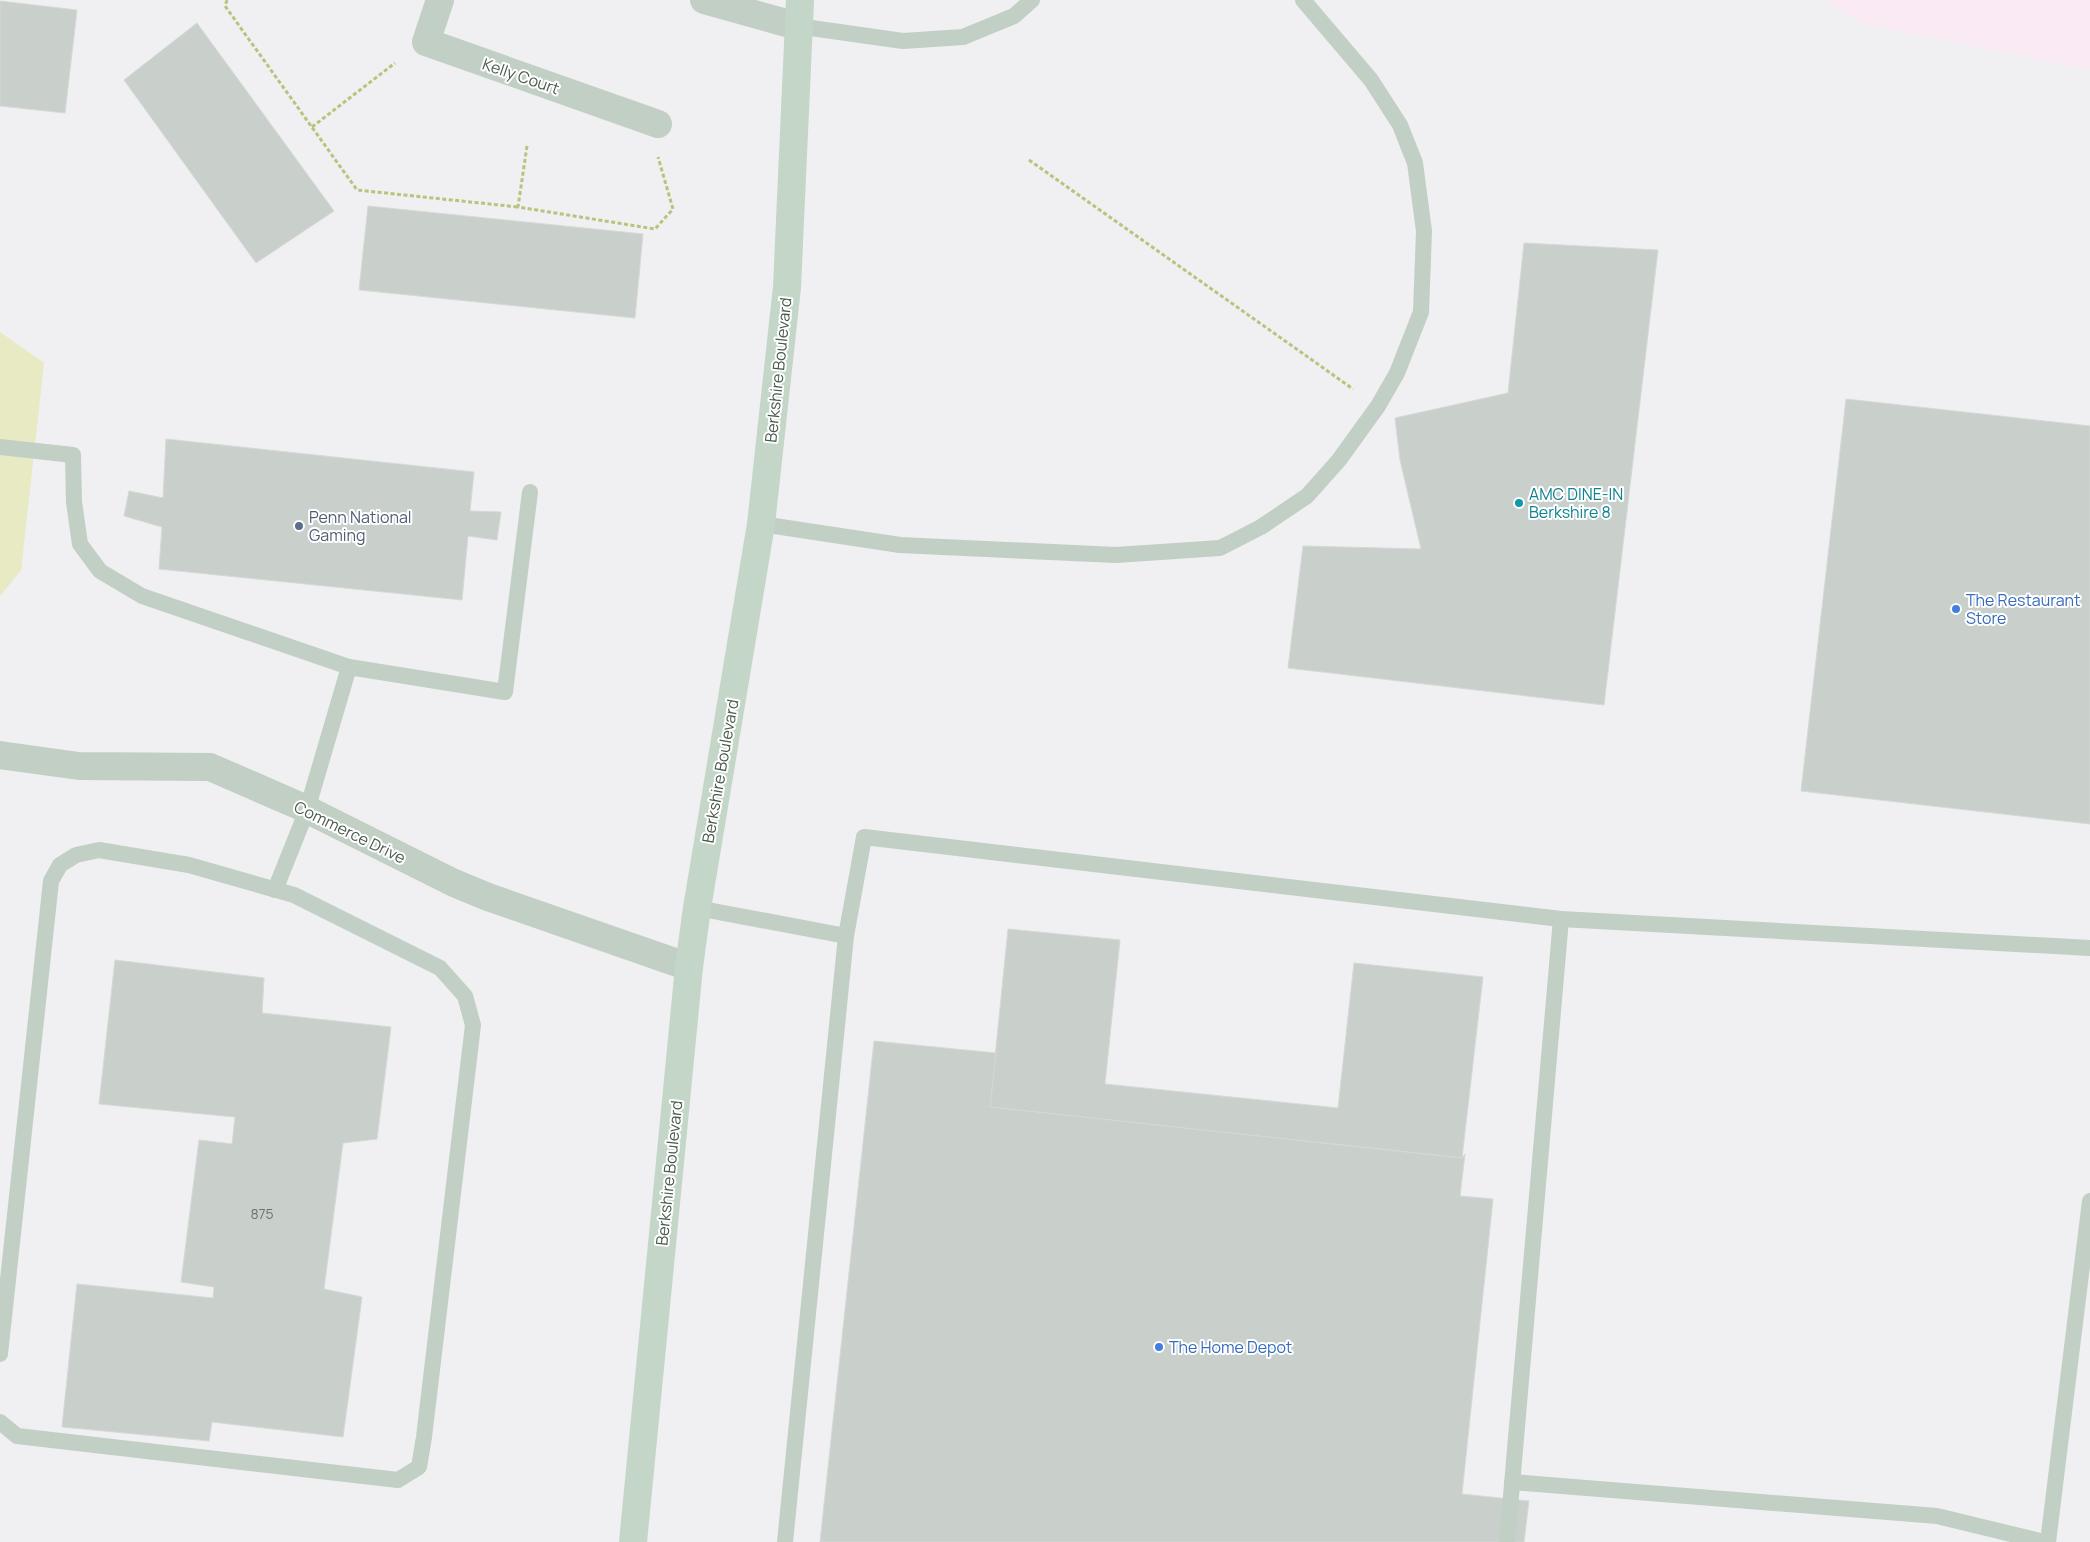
<svg xmlns="http://www.w3.org/2000/svg" width="2090" height="1542" font-family="Manrope,sans-serif">
<style>
.commercial{fill:#faeaf3}
.green{fill:#e7eac2}
.building{fill:#c9d0cc;stroke:#d3dad6}
.lines{fill:none;stroke-linecap:round;stroke-linejoin:round}
.path{stroke:#b6c57d;stroke-width:3;stroke-dasharray:4 2.5;stroke-linecap:butt}
.service{stroke:#c1cfc4;stroke-width:16}
.minor{stroke:#c1cfc4;stroke-width:28}
.secondary{stroke:#c3d6c8;stroke-width:28}
.culture-dot{fill:#0f9aa8;stroke:#fff;stroke-width:2}
.service-dot{fill:#5c6f8a;stroke:#fff;stroke-width:2}
.shop-dot{fill:#3f7fe0;stroke:#fff;stroke-width:2}
.labels{text-anchor:middle;dominant-baseline:central;stroke-width:4;stroke-linejoin:round;paint-order:stroke}
.number-label{font-size:14px;fill:#69786c}
.street-label{font-size:16px;fill:#495a4c;stroke:#fff}
.culture-label{font-size:16px;fill:#0d838f;stroke:#fff;text-anchor:start}
.service-label{font-size:16px;fill:#4e5e75;stroke:#fff;text-anchor:start}
.shop-label{font-size:16px;fill:#366cbe;stroke:#fff;text-anchor:start}
</style>
<rect width="100%" height="100%" fill="#f0eff1"/>
<path class="commercial" d="M1823,0h267v70l-229,-47z"/>
<path class="green" d="M0,332l44,31 -23,207 -21,26z"/>
<g class="building">
<path d="M0,1l77,9 -12,103 -65,-7z"/>
<path d="M197,23l137,188 -78,52 -132,-183z"/>
<path d="M368,206l275,28 -8,84 -276,-28z"/>
<path d="M1524,243l134,7 -54,455 -316,-37 15,-122 118,3 -21,-89 -5,-42 113,-25z"/>
<path d="M1846,399l244,27v398l-289,-33z"/>
<path d="M166,439l308,33 -4,39 31,1 -4,28 -29,-4 -6,64 -303,-31 3,-42 -38,-11 5,-25 34,7z"/>
<path d="M1008,929l112,11 -15,144 233,24 16,-145 129,14 -21,181 -472,-51z"/>
<path d="M115,960l149,18 -2,35 129,14 -14,112 -34,4 -19,146 38,8 -19,140 -131,-15 -3,19 -147,-14 15,-143 136,14 1,-11 -33,-5 18,-142 33,4 3,-27 -136,-13z"/>
<path d="M874,1041l122,12 -6,54 472,51 3,-4 -5,42 33,3 -31,295 67,7 -5,41h-704z"/>
</g>
<g class="lines">
<g class="path">
<path d="M227,0l-2,6 132,184 161,17"/>
<path d="M312,127l83,-64"/>
<path d="M527,146l-9,61 137,22 18,-20 -15,-52"/>
<path d="M1029,160l324,229"/>
</g>
<g class="service">
<path d="M797,26l106,15 60,-4 51,-21 18,-16"/>
<path d="M0,447l73,8 1,47 6,42 20,27 42,25 207,71 -42,143 -32,80"/>
<path d="M761,524l139,21 216,10 104,-7 41,-21 46,-31 32,-36 39,-54 19,-33 24,-61 3,-81 -9,-68 -15,-38 -29,-45 -68,-80"/>
<path d="M349,667l156,25 25,-200"/>
<path d="M697,908l149,28 18,-99 697,82 529,29"/>
<path d="M0,1354l51,-473 9,-16 16,-10 23,-5 90,15 105,30 146,73 25,28 8,29 -49,412 -5,30 -21,13 -381,-44 -17,-14"/>
<path d="M1512,1482l425,34 107,26"/>
<path d="M785,1542l61,-606"/>
<path d="M1507,1542l54,-623"/>
<path d="M2048,1542l42,-341"/>
</g>
<g class="minor">
<path d="M440,0l-14,42 232,82"/>
<path d="M704,0l93,26"/>
<path d="M0,755l79,11 131,1 92,40 152,76 34,14 201,70"/>
</g>
<path class="secondary" d="M633,1542l56,-575 8,-59 64,-384 26,-237 13,-287"/>
</g>
<circle class="culture-dot" cx="1519" cy="503" r="5"/>
<circle class="service-dot" cx="299" cy="526" r="5"/>
<g class="shop-dot">
<circle cx="1956" cy="609" r="5"/>
<circle cx="1159" cy="1347" r="5"/>
</g>
<g class="labels">
<g class="number-label">
<text x="262" y="1213">875</text>
</g>
<g class="street-label">
<text transform="translate(521 76) rotate(19)">Kelly Court</text>
<text transform="translate(778 370) rotate(-84)">Berkshire Boulevard</text>
<text transform="translate(720 771) rotate(-80)">Berkshire Boulevard</text>
<text transform="translate(350 832) rotate(26)">Commerce Drive</text>
<text transform="translate(669 1173) rotate(-84)">Berkshire Boulevard</text>
</g>
<g class="culture-label">
<text x="1529" y="494">AMC DINE-IN<tspan x="1529" dy="18">Berkshire 8</tspan></text>
</g>
<g class="service-label">
<text x="309" y="517">Penn National<tspan x="309" dy="18">Gaming</tspan></text>
</g>
<g class="shop-label">
<text x="1966" y="600">The Restaurant<tspan x="1966" dy="18">Store</tspan></text>
<text x="1169" y="1347">The Home Depot</text>
</g>
</g>
</svg>
